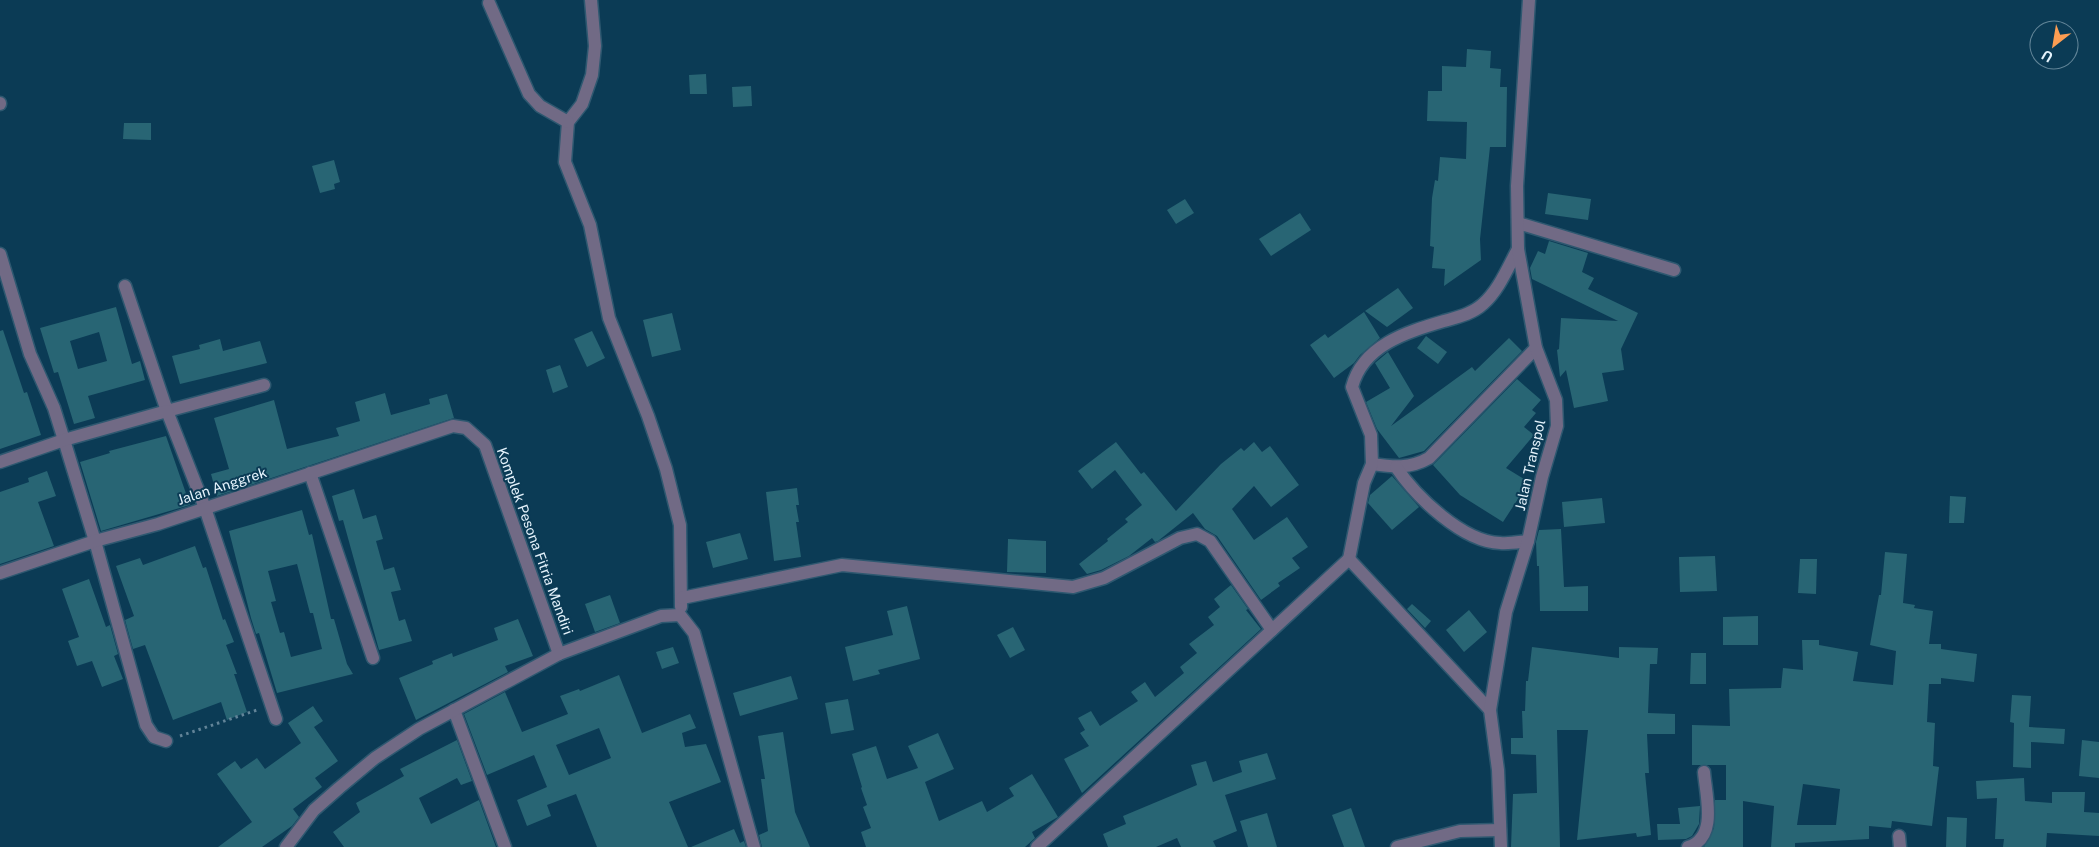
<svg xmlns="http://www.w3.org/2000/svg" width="2099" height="847" font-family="'Public Sans',sans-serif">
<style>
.building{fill:#286574;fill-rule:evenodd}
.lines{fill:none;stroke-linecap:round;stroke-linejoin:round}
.minor-casing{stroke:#2e5870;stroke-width:15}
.path{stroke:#628498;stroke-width:3;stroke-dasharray:2.5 4;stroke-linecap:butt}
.minor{stroke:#716a85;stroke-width:12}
.labels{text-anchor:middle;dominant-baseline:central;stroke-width:4;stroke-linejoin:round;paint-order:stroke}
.street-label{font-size:14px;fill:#e5f3fc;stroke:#0b3b55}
</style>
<rect width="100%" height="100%" fill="#0b3b55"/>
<g class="building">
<path d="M1467,49l24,2 -1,17 11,1 -1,18h7l-1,60h-16l-10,92 1,21 -37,26 1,-17 -13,-1 2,-21 -4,-1 2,-48 3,-18 3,1 2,-24 26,2 1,-37 -40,-1 1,-30h14v-25l24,1z"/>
<path d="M706,74l1,20h-17l-1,-19z"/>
<path d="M751,86l1,20 -19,1 -1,-20z"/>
<path d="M124,123h27v17l-28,-1z"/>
<path d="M334,160l6,22 -6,2 1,5 -15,4 -8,-27z"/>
<path d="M1548,193l43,6 -3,21 -43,-6z"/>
<path d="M1185,199l9,14 -18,11 -9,-14z"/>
<path d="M1300,213l11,17 -40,26 -12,-17z"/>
<path d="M1549,241l39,12 -6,19 12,6 -6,11 50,24 -17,36 3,21 -22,3 6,28 -34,7 -8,-38 -6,7 -3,-27 2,-1 2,-31 57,3 -86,-42 -2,-11 8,-17 7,3z"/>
<path d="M1398,288l15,20 -26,19 -22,-16z"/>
<path d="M116,307l16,57 8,-3 5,19 -57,16 7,22 -21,6 -16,-52 -4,1 -14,-45zM99,332l8,29 -29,8 -8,-28z"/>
<path d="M1364,312l16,26 -20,17 -6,8 -20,15 -24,-33 15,-11 3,4z"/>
<path d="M672,313l9,37 -29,7 -9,-37z"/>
<path d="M3,330l21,63 3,-1 14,43 -41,14v-118z"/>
<path d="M592,331l13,27 -18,9 -13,-28z"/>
<path d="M1426,336l21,16 -9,12 -21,-16z"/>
<path d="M1509,338l13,13 -98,100 -25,7 -22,-29 -11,-27 24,-14 -15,-25 13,-11 26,44 -23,30 81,-59 3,4z"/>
<path d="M220,339l3,12 37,-10 7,22 -87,21 -8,-28 28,-7 -1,-4z"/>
<path d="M560,365l8,22 -15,6 -7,-23z"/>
<path d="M1517,379l24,21 -9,10 4,3 -12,14 10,8 -28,33 23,14 -26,40 -43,-27 -27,-30z"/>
<path d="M385,393l6,22 39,-11 -1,-5 18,-5 7,24 -237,78 -6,-22 18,-5 -15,-51 60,-18 13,49 52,-13 -3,-8 24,-7 -5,-19z"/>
<path d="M166,436l24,69 -89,26 -21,-69 30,-9 -1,-2z"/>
<path d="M1116,442l25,32 3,-2 32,39 45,-47 20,-16 3,3 10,-9 8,10 8,-6 29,39 -28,22 -17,-21 -22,23 22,31 33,-23 21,30 -16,11 8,10 -22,15 2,3 -19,14 -44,-64 -12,-7 -12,-16 -35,28 -3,1 -3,-4 -23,18 -28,14 -14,4 -8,-10 29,-23 -1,-2 21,-17 -3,-3 17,-14 -27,-35 -23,19 -14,-18z"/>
<path d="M47,471l9,25 -18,6 16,44 -54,18v-72l29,-10 -1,-4z"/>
<path d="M1392,476l27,31 -27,23 -24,-27 2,-8z"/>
<path d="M797,488l2,17h-3l3,17h-3l5,35 -27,4 -8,-69z"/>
<path d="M354,489l9,30 13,-4 7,24 -7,2 8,29 10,-3 7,23 -10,2 8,29 6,-2 7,22 -33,9 -36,-130 -4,1 -7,-25z"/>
<path d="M1950,496l16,1 -2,26h-15z"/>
<path d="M1602,498l3,25 -41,4 -2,-25z"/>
<path d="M302,510l7,25 3,-1 19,85h3l13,45 6,10 -76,19 -18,-60 -3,1 -5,-16 -22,-87zM297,564l13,49h3l9,36 -31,8 -7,-25 -4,1 -9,-31 5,-1 -8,-30z"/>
<path d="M1561,529l3,58 24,-1v25h-48l-1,-45h-2l-1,-24 3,-12z"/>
<path d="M740,533l8,26 -35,9 -7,-26z"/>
<path d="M1008,539l38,2v32l-39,-1z"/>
<path d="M195,546l8,22 3,-1 17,53 2,-1 9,23 -8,3 11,29h-3l13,38 -20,8 -6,-18 -48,18 -28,-75 -12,4 -8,-29 9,-4 -18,-50 24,-8 3,7z"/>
<path d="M1885,552l22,2 -4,49 12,2 -1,3 19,3 -4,33h12v5l36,5 -3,28 -33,-4v6h-12l-2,38 8,1 -2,43 6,1 -7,59 -40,-5 -1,7 -22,-2v13l-74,4v4h-24l3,-41 -31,-5v46h-39l10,-19 1,-28h11v-35h-34v-40l38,1 -1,-37 52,-1 2,-20 20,2 -1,-30h17v5l39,7 -5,29 40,4 3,-34 -26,-6 9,-50h2zM1803,784l37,5 -4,36h-39z"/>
<path d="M1715,556l2,35 -37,1 -1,-35z"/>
<path d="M1800,559h17l-1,35 -18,-1z"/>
<path d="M89,579l17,48 4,-2 8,29 -4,2 9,23 -21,8 -10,-26 -15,5 -9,-25 11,-4 -17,-48z"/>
<path d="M1231,585l17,24 -2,1 15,19 -179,164 -18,-34 25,-13 -9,-13 5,-3 -7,-12 13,-7 9,15 38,-25 -7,-9 14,-10 10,15 29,-24 -4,-6 17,-14 -8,-9 25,-19 -6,-8 12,-10 -6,-8z"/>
<path d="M610,595l10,28 -25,9 -10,-28z"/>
<path d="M1412,604l19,17 -6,7 -18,-19z"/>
<path d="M907,606l13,53 -42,11 2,4 -27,7 -8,-34 48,-12 -6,-24z"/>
<path d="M1469,610l18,22 -23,20 -18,-22z"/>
<path d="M1758,616v29h-35v-28z"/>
<path d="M518,619l15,37 -28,10 3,6 -92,48 -17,-42 34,-14 -1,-3 20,-8 1,4 45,-17 -4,-12z"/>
<path d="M1013,627l12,23 -15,8 -13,-23z"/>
<path d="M673,647l6,16 -17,6 -6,-17z"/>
<path d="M1532,647l87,11v-11l39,1 -1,16h-7l-2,49 27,1v20h-28l2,39h-4l6,62 -14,2 -1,-4 -59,7 11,-110h-31l3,117h-49l2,-53 24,-1 -1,-38 -25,-1v-16h12l-1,-27h3l1,-30h2z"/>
<path d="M1691,653h15v31h-16z"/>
<path d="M619,675l23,58 48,-19 6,14 -14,5 3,14 21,-3 15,38 -52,20 19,45h-91l-21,-53 -29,11 4,11 -24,10 -10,-26 30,-13 -13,-32 -47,20 -23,-61 41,-22 17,40 46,-18 -8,-18 19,-7 1,2zM599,728l12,30 -42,17 -13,-30z"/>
<path d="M791,676l7,23 -58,17 -7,-23z"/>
<path d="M2012,695l19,1 -2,31 36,2 -1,15 -33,-2v26l-18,-1 1,-44 -4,-1z"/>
<path d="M848,699l6,31 -23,4 -6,-31z"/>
<path d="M313,706l10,15 -9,6 24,34 -23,17 7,9 -29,22 6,8 -7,9 -30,21h-44l34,-25 -35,-48 18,-13 6,8 16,-11 8,11 36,-26 -13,-20z"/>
<path d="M783,732l12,80 15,35h-48l-3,-12 9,-4 -7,-52h4l-7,-43z"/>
<path d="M938,733l16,36 -29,13 14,39 43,-20 5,11 27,-16 -5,-8 23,-14 26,43 -26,15 3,6 -10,9h-159l-5,-15 10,-4 -8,-21 4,-2 -6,-17 1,-1 -10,-33 24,-8 11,33 31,-11 -10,-22z"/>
<path d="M457,740l15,41 -11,4 -4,-7 -38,20 12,26 48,-24 17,47h-152l-11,-15 27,-20 -4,-9 48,-27 -4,-7z"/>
<path d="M2082,740l17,2v36l-20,-2z"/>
<path d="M1267,753l9,26 -51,16 12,36 -24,10 3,6h-35l-4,-9 -21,9h-48l-5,-13 23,-10 -3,-8 74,-31 -6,-20 15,-4 7,21 29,-10 -3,-11z"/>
<path d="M2024,778l1,23 27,2v-11h33l-1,20 15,1v23l-52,-3 -1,14h-43l1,-8h-9l2,-41 -20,1 -1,-18z"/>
<path d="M1700,806l-1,18 -7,12 -6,3 -28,1 -1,-16h23l-2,-16z"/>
<path d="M1351,808l14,39h-21l-12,-32z"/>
<path d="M1267,813l10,34h-29l-8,-26z"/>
<path d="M1947,817l20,1 -1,29h-20z"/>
<path d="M734,829l6,14 4,-2 2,6h-55z"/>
</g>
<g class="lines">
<defs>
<g id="minor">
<path d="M591,0l4,46 -3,29 -10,29 -14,18 -3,40 25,63 19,93 39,98 18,53 14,56 1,82"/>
<path d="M489,3l40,91 11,12 28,16"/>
<path d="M0,104v-1"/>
<path d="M1518,223l156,47"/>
<path d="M0,254l30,100 24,54 10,32 31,101 51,184 8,12 12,4"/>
<path d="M125,286l42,125 97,-26"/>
<path d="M0,462l64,-22 103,-29 38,97 71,211"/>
<path d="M1372,464c21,3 38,5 57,-6l107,-110"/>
<path d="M1396,467c20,30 67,75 104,76 9,1 19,-1 28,-2"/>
<path d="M310,473l63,185"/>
<path d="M1349,559l15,-76 8,-19 -1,-29 -19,-48c11,-42 55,-55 92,-66 14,-4 28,-7 39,-17 16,-14 25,-37 35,-55"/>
<path d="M0,573l95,-32 63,-17 295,-98 13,2 19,17 74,209"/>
<path d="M682,598l160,-33 231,22 31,-9 76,-40 17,-4 13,7 62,89"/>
<path d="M454,710l51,137"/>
<path d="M1899,836l1,11"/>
<path d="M286,847l28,-37 25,-22 36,-30 44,-29 140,-75 102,-38 19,-1 14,18 60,214"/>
<path d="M1037,847l312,-288 141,151"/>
<path d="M1397,847l63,-16 40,-1"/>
<path d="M1501,847l-3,-77 -8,-60 16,-98 22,-71 14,-64 15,-51 -1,-26 -20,-52 -18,-99 -1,-63 12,-186"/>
<path d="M1688,847c30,-9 18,-51 16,-75"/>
</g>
</defs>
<use href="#minor" class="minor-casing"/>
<path class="path" d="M180,736l77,-26"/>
<use href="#minor" class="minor"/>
</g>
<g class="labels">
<g class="street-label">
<text transform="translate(1530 465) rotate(-77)">Jalan Transpol</text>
<text transform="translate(222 486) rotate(-18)">Jalan Anggrek</text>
<text transform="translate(535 541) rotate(70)">Komplek Pesona Fitria Mandiri</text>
</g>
</g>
<g transform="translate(2054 45) rotate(211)"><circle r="24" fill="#0b3b55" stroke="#628598"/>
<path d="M0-4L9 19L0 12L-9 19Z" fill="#fc9d52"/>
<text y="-8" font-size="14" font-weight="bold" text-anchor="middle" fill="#e5f3fc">U</text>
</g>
</svg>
